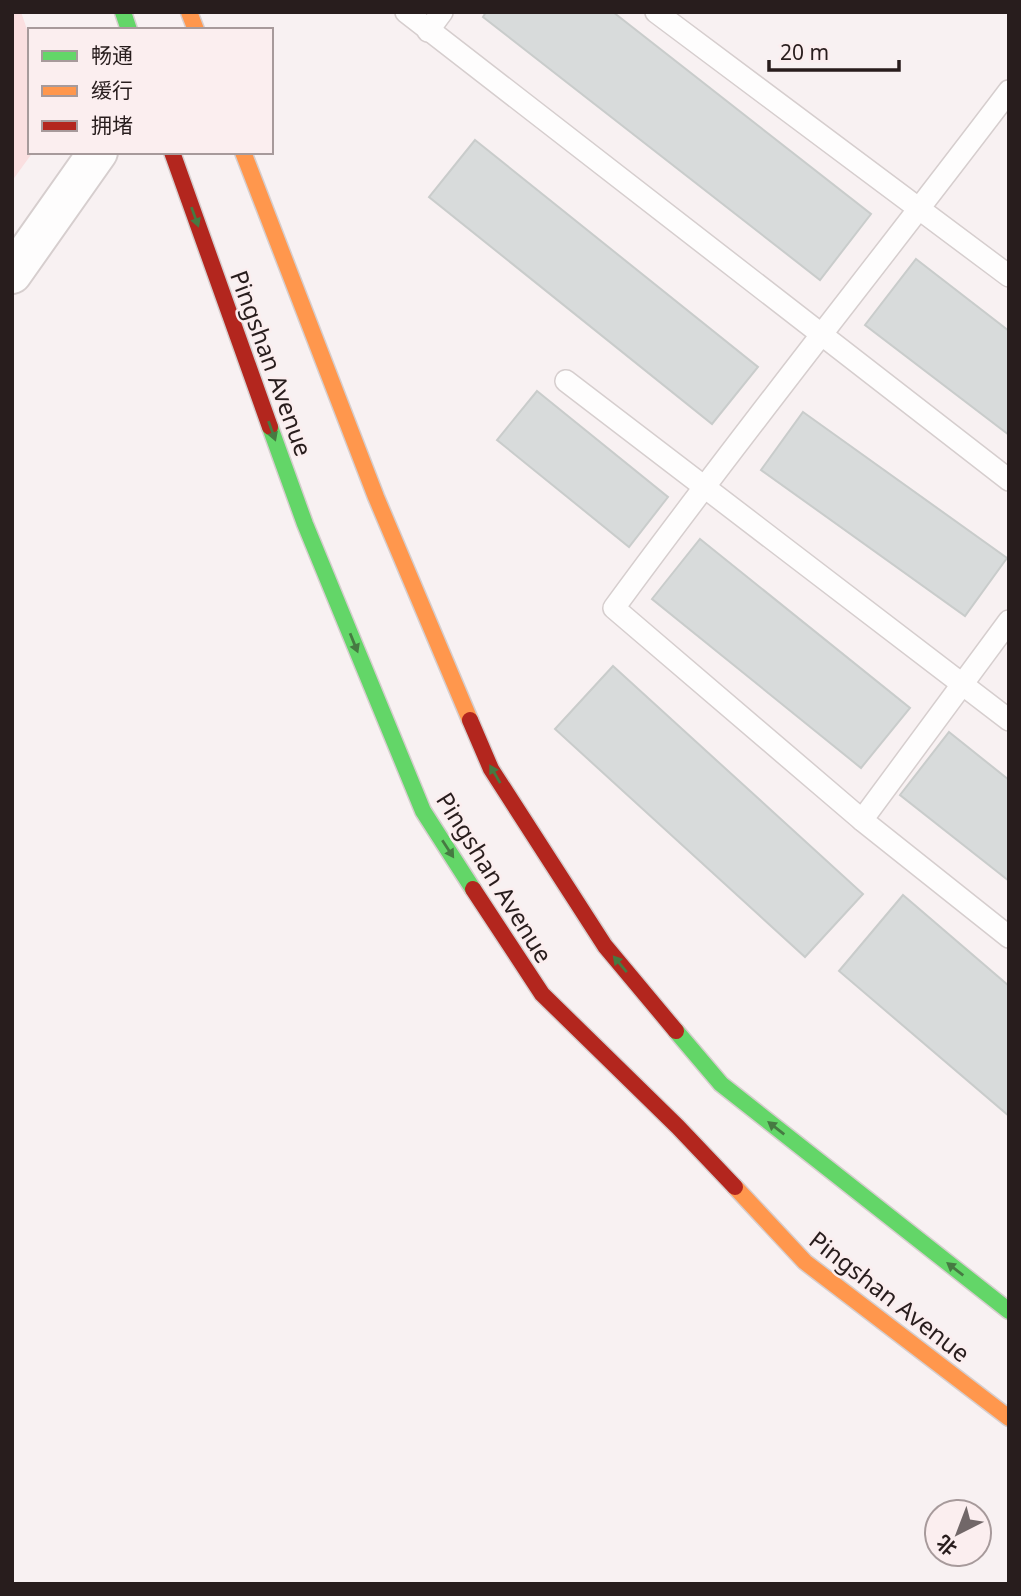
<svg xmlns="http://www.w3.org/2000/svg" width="1021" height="1596" font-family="'Noto Sans','Noto Sans SC',sans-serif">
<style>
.green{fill:#fadfe0}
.building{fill:#d8dbdb;stroke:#c9cccb;stroke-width:2}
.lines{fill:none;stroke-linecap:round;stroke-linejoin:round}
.lane-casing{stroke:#d6cece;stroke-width:24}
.street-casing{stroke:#d6cece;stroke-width:42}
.fast-casing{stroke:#d6cece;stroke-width:19}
.slow-casing{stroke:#d6cece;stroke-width:19}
.jam-casing{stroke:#d6cece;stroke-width:19}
.lane{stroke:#fefdfd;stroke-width:21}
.street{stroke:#fefdfd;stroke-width:38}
.fast{stroke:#63d668;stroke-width:16}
.slow{stroke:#ff974d;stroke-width:16}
.jam{stroke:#b3261e;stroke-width:16}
.oneway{fill:#467a42}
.labels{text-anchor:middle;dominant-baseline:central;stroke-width:5;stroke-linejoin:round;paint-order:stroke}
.street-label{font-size:24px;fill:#281d1d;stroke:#fbeeef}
</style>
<rect width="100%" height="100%" fill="#f8f1f2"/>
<path class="green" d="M12,12h9l9,26v114h3l-21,29z"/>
<g class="building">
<path d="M486,12h127l258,202 -51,66 -337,-263z"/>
<path d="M475,140l283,227 -46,57 -283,-227z"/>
<path d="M916,259l93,72v104l-144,-110z"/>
<path d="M537,391l131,106 -39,50 -132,-107z"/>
<path d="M803,412l204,146 -42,58 -204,-146z"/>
<path d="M700,539l210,169 -49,60 -209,-169z"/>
<path d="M613,666l250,228 -58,63 -250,-228z"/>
<path d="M949,732l60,48v101l-109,-86z"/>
<path d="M903,895l106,91v130l-170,-145z"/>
</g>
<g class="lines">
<defs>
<g id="lane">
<path d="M406,12l603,468"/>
<path d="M656,12l353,264"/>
<path d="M428,31l14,-19"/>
<path d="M566,381l443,339"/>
<path d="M1009,621l-147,199 147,117"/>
<path d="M862,820l-248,-212c128,-175 264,-344 395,-517"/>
</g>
<path id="street" d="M12,274l86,-122"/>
<g id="fast">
<path d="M123,12l6,18"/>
<path d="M270,427l35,97 118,287 50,78"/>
<path d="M676,1031l45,53 288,227"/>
</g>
<g id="slow">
<path d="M189,12l7,18"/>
<path d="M243,152l133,345 94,223"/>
<path d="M735,1187l70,75 204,156"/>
</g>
<g id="jam">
<path d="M172,152l98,275"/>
<path d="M470,720l21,49 114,177 71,85"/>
<path d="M473,889l69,105 136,133 57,60"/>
</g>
</defs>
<use href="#lane" class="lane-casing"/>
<use href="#street" class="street-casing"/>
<use href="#fast" class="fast-casing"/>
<use href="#slow" class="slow-casing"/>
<use href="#jam" class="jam-casing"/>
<use href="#lane" class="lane"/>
<use href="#street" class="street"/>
<use href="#fast" class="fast"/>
<use href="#slow" class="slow"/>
<use href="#jam" class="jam"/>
</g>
<defs><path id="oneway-solid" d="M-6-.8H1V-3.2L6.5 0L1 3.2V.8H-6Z" transform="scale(1.75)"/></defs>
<g class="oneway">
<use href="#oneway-solid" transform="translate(195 217) rotate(70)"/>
<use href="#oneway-solid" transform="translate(272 431) rotate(70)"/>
<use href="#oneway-solid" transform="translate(354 643) rotate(68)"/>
<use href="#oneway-solid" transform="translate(495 774) rotate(-120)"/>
<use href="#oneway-solid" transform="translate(448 849) rotate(57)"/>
<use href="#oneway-solid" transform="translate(620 964) rotate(-130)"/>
<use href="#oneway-solid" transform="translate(776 1128) rotate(-142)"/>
<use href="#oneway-solid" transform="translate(955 1269) rotate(-142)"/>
</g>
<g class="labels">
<g class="street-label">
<text transform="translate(272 363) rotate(70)">Pingshan Avenue</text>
<text transform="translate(495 877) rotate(58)">Pingshan Avenue</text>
<text transform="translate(890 1296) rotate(38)">Pingshan Avenue</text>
</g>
</g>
<rect width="1021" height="1596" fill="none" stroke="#281d1d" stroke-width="28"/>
<rect x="28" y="28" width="245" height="126" fill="#fbeeef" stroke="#a79a9b" stroke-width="2"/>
<rect x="42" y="51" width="35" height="10" fill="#63d668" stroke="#a79a9b" stroke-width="2"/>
<text x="91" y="63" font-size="21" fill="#281d1d">畅通</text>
<rect x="42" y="86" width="35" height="10" fill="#ff974d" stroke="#a79a9b" stroke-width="2"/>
<text x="91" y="98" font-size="21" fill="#281d1d">缓行</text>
<rect x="42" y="121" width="35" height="10" fill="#b3261e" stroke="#a79a9b" stroke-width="2"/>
<text x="91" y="133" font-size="21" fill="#281d1d">拥堵</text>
<g transform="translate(958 1533) rotate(222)"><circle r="33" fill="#fbeeef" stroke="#a79a9b" stroke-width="2"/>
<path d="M0-5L12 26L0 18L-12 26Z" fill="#716768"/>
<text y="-10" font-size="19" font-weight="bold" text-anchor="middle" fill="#281d1d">北</text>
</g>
<path d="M769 60v10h130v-10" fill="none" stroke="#281d1d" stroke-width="3.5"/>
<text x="780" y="60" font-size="21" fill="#281d1d" stroke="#fbeeef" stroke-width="5" paint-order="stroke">20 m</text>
</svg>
